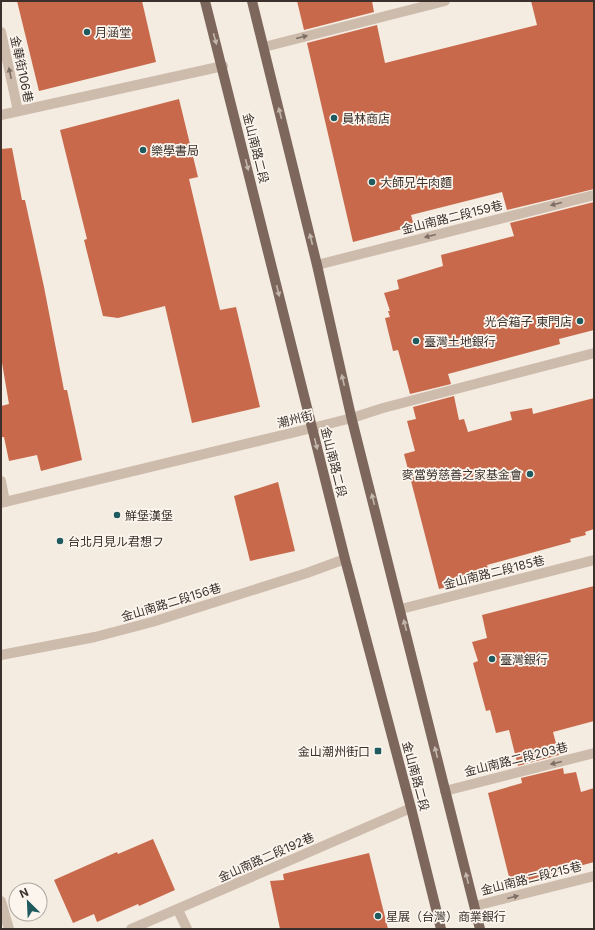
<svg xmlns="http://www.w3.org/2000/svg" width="595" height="930" font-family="Inter,'Noto Sans TC','Noto Sans JP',sans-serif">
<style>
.building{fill:#c8694b}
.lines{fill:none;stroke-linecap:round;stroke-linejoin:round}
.minor{stroke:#cdbbac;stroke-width:10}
.major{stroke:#7d675c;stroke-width:10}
.oneway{fill:#7d6f65}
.oneway2{fill:#c2b5ac}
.poi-dot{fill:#1f5a5e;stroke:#fbf5ee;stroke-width:1.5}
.labels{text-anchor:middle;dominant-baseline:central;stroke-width:3.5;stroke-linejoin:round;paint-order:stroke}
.poi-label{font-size:12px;fill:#3b302b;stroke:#fbf5ee;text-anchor:start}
.street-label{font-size:12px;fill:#3b302b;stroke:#fbf5ee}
</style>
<rect width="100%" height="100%" fill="#f4ebe1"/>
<g class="building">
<path d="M17,1h125l14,61 -117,29z"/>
<path d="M297,1h75l2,11 -70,18z"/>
<path d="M531,1h63v188l-87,21 -5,-18 -91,23 3,11 -61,16 -46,-199 70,-18 8,38 152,-38z"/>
<path d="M179,99l19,78 -9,2 31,131 16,-3 24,100 -68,16 -27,-117 -47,12 -15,-2 -19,-76 3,-1 -27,-109z"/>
<path d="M12,148l10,52h3l19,87 20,103h3l15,70 -41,11 -4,-16 -28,6 -5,-24h-3v-31l8,-2 -8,-47v-208z"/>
<path d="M594,202v128l-35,9 1,5 -112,30 3,10 -41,10 -12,-44 -5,1 -8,-33 5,-1 -2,-6h2l-6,-18 15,-4 -2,-9 46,-14 -2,-11 73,-19 -4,-13z"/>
<path d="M454,396l5,24 5,-1 4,13 44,-12 -2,-8 22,-4 1,6 61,-16v131l-9,3 1,3 -16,4 1,3 -84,23 3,11 -51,13 -35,-135 11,-3 -8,-30 9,-2 -3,-12z"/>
<path d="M278,482l17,69 -45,10 -16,-65z"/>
<path d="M594,586v135l-41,11 6,23 -41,11 -9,-36 -13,3 -6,-23 -4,1 -13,-48 5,-2 -6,-19 15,-4 -5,-23z"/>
<path d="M563,768l1,6 12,-2 5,20 13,-4v74l-83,23 -23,-92 34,-10 -1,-5z"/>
<path d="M153,839l22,51 -36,16 -1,-2 -41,18 -3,-8 -21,9 -19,-43 63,-28 1,2z"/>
<path d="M369,853l19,76h-108l-10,-48 14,-1 -1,-6z"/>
</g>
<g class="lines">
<g class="minor">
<path d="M1,32l17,79"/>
<path d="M264,47l181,-46"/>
<path d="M1,115l222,-49"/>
<path d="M317,265l277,-70"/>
<path d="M1,481l4,21"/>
<path d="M1,503l311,-75 40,-10 31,-10 211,-55"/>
<path d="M401,609l193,-49"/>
<path d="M1,655l94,-18 57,-15 155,-49 38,-14"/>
<path d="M445,791l149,-38"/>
<path d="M1,901l8,28"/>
<path d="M475,906l119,-30"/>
<path d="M178,910l9,19"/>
<path d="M131,929l280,-121"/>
</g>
<g class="major">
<path d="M205,1l140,558 66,249 30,121"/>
<path d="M252,1l65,264 34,151 129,513"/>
</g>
</g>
<defs><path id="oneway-solid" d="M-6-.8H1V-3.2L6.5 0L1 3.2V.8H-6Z"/></defs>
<g class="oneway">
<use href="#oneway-solid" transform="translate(302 37) rotate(-14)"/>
<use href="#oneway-solid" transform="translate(10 73) rotate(-102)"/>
<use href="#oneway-solid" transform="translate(556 204) rotate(166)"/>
<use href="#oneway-solid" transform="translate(430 236) rotate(166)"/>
<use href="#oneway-solid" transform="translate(556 763) rotate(166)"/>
<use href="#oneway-solid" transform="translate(513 897) rotate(-14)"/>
</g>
<g class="oneway2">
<use href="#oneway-solid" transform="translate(215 39) rotate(75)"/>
<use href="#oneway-solid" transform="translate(280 113) rotate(-104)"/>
<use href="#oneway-solid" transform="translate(247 165) rotate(76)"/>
<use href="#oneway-solid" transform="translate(311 239) rotate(-104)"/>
<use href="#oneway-solid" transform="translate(278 291) rotate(76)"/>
<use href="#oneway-solid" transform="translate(343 380) rotate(-103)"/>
<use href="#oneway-solid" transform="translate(316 444) rotate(76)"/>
<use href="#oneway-solid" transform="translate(373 499) rotate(-104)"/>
<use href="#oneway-solid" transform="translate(405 625) rotate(-104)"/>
<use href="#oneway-solid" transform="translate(436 752) rotate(-104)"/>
<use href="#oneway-solid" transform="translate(467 878) rotate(-104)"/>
</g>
<g class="poi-dot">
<circle cx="87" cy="32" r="4"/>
<circle cx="334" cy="118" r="4"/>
<circle cx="143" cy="150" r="4"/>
<circle cx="372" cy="182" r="4"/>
<circle cx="580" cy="321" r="4"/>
<circle cx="416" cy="341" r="4"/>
<circle cx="530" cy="474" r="4"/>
<circle cx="117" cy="515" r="4"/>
<circle cx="60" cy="541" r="4"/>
<circle cx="492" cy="659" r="4"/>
<rect x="374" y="747" width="8" height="8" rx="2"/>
<circle cx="378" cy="916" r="4"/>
</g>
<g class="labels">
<g class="poi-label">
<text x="95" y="32">月涵堂</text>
<text x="342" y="118">員林商店</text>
<text x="151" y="150">樂學書局</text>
<text x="380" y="182">大師兄牛肉麵</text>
<text x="572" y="321" text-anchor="end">光合箱子 東門店</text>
<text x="424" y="341">臺灣土地銀行</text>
<text x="522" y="474" text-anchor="end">麥當勞慈善之家基金會</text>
<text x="125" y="515">鮮堡漢堡</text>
<text x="68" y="541">台北月見ル君想フ</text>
<text x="500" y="659">臺灣銀行</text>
<text x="370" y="751" text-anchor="end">金山潮州街口</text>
<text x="386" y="916">星展（台灣）商業銀行</text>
</g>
<g class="street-label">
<text transform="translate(22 69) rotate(78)">金華街106巷</text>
<text transform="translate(256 148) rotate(76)">金山南路二段</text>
<text transform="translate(452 217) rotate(-14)">金山南路二段159巷</text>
<text transform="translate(295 419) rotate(-14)">潮州街</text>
<text transform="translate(334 462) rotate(76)">金山南路二段</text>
<text transform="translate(494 572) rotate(-14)">金山南路二段185巷</text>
<text transform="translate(171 602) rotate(-17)">金山南路二段156巷</text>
<text transform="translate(516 759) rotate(-14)">金山南路二段203巷</text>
<text transform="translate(416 776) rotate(75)">金山南路二段</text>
<text transform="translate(266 857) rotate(-24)">金山南路二段192巷</text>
<text transform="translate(531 878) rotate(-14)">金山南路二段215巷</text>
</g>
</g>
<rect width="595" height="930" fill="none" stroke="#3b302b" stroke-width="4"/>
<g transform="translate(28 902) rotate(336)"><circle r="19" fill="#fbf5ee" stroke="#aea6a0"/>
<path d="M0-3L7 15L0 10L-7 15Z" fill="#1f5a5e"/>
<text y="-6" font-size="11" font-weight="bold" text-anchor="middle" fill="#3b302b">N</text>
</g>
</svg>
